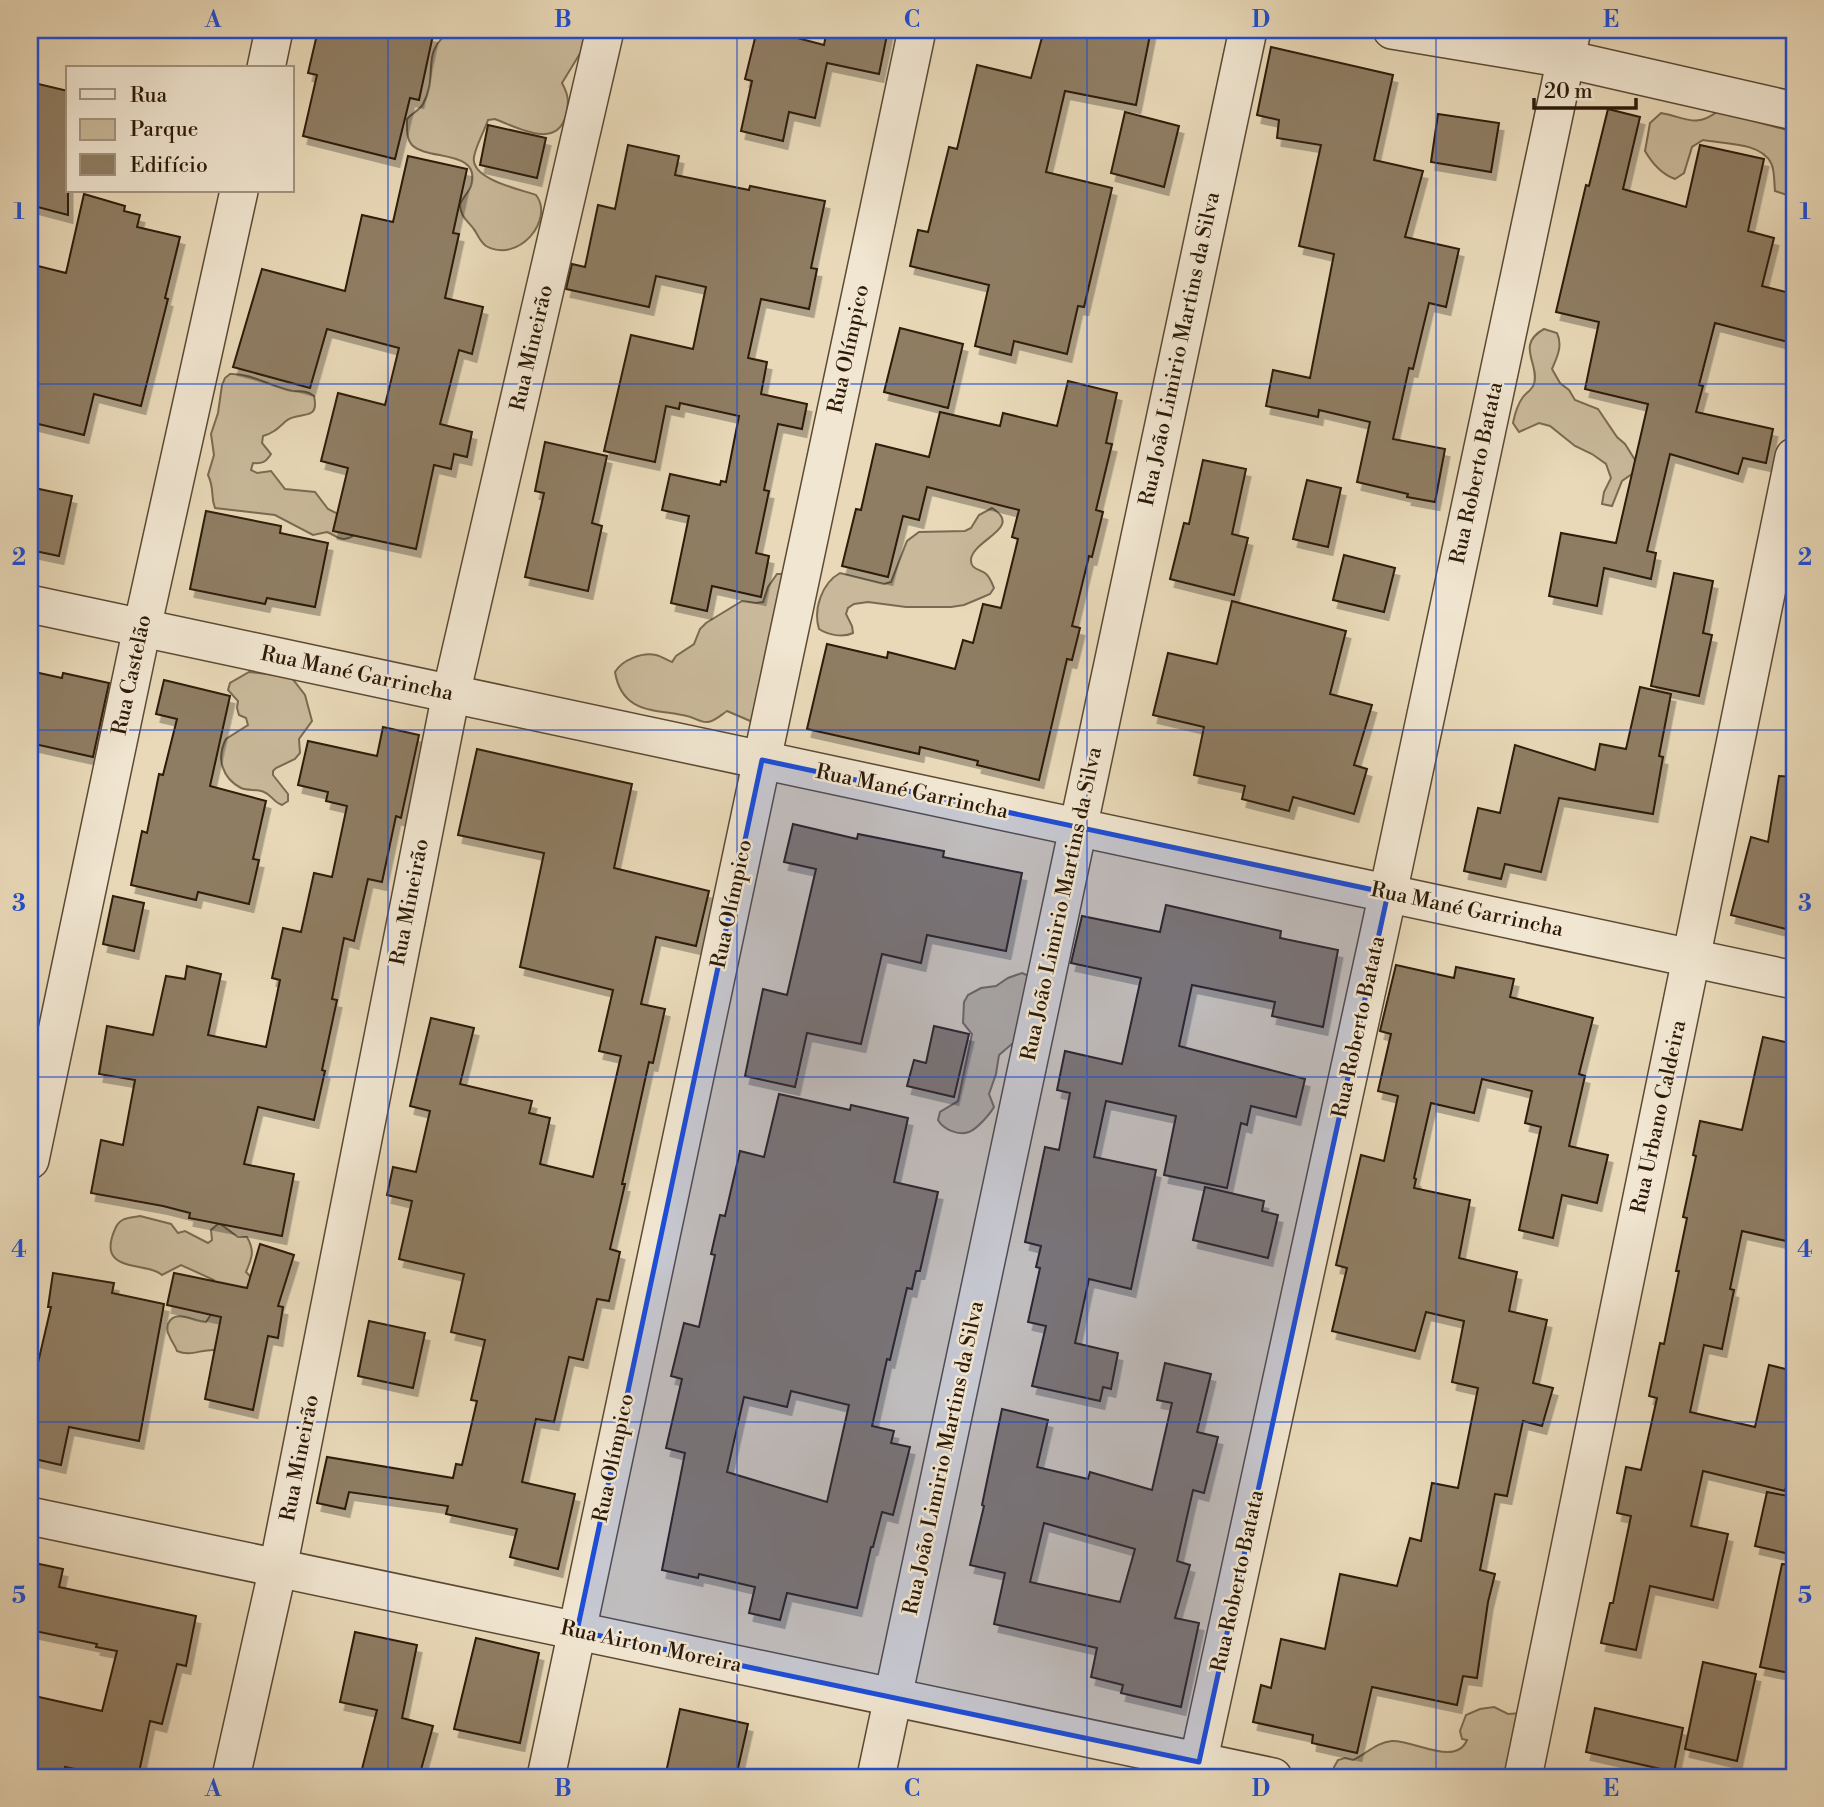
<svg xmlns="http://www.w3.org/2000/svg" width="1824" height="1807" font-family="'Libre Bodoni',serif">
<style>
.green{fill:#c9b99a;stroke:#7b6a51;stroke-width:2}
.building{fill:#8f7d64;stroke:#2d1a08;stroke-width:2;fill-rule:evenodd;filter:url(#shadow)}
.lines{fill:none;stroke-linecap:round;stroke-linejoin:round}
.street-casing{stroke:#5c4a34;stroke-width:40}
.street{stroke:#f1e6d1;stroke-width:37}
.marked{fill:#1d4ed8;fill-opacity:0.2;stroke:#1d4ed8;stroke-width:5;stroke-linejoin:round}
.grid{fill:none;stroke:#1d4ed8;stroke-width:2;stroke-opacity:0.55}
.labels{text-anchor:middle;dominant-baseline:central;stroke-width:5;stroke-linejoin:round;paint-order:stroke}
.street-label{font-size:21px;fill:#2d1a08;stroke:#f1e6d1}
.neatline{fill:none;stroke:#1d4ed8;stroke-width:2.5}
.grid-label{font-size:23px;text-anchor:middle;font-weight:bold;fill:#1d4ed8}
</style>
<defs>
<filter id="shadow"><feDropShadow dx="4.5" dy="8" stdDeviation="0" flood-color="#0004"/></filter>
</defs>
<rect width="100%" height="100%" fill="#e9d9b8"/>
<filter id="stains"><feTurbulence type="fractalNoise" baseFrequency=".00286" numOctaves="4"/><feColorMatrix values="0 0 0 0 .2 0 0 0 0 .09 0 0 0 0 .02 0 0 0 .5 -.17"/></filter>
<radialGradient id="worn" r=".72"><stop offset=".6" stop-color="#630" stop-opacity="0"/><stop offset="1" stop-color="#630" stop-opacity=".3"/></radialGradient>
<g class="green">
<path d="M452,30h127l6,10 -1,7 -22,36c7,13 7,19 4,32 -9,35 -48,13 -71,4l-7,1c-4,12 -12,25 -14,37 -4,22 45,32 62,38 19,25 -18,69 -50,51 -7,-5 -8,-12 -13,-18 -7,-9 -12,-11 -13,-23 2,-7 9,-13 11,-19 11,-37 -43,-25 -59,-41 -6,-7 -5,-18 -5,-26 5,-6 13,-9 16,-15 17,-31 -5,-51 29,-74z"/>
<path d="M1718,111l76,21v60l-7,3 -12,-4c-1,-8 0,-21 -4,-28 -10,-21 -48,-19 -68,-23l-11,7 -8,26 -9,6c-14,-5 -23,-16 -30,-28l5,-28 11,-10c24,4 34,16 57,-2z"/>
<path d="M1544,329l13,4c6,13 0,24 -5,36l8,14 9,7 6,10 23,9 19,28 8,7 12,19 5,4 -20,14 -10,25 -10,-2 2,-12 7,-14 -5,-14 -14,-10 -17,-8 -25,-20 -11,-3 -20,9 -6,-9c2,-10 4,-18 10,-26 4,-5 9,-7 11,-13 6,-20 -19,-39 10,-55z"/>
<path d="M230,374c22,-1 41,13 62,17 8,1 14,-1 22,5 6,27 -15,14 -28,25 -7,6 -12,12 -23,15l-1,7 9,11c-5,8 -9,10 -18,9l-2,7 6,3 14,-2 14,18 30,3 13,17 14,7 9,12 2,8c-11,7 -16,0 -26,-4l-14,3 -38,-20 -60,-7c-5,-13 0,-18 -7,-33l6,-20 -3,-21 7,-21 4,-28 3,-7z"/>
<path d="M992,508c32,20 -18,31 -21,51 -1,10 8,10 14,14 5,4 7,10 9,15l-4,6 -7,3 -19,8 -13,2h-45l-38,-5 -14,2 -6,4 -2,6 6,12 1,7c-10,5 -25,2 -34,-4 -6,-20 3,-46 21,-56l44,11 7,-2 16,-41 12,-9 46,-1 6,-3 8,-13z"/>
<path d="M777,574h7l-29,149 -28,-12c-6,4 -12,10 -19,11 -8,1 -14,-5 -21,-6 -32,-7 -65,-2 -72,-44 7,-12 27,-20 41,-17 5,1 10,5 16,7l4,-6 18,-12 6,-15 6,-6 36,-22 14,2 7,-1 5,-15z"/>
<path d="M249,672l42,5 14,18 7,26 -13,18 1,14 -5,6 -19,9 -3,3v4l15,19v7l-6,4c-9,-3 -10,-10 -18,-13 -7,-3 -16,-1 -23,-4 -19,-10 -25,-30 -15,-49l22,-14 -2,-7 -7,-3 -2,-7 1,-7 -10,-11 2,-7z"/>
<path d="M1022,973l7,3 -9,61 -21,18 -3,19 -7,20 5,13c-4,7 -17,22 -25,25 -11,4 -26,-3 -31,-12l2,-8 18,-11 14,-67 -9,-11 1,-21 4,-7 13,-7 15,-2 12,-8z"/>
<path d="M140,1216l31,8 7,9 7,-2 23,12 4,-3 -1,-10 8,-7 19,14h9c8,14 5,21 -1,35l4,4 7,1 -42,73c-14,-1 -24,7 -38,1 -2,-6 -6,-10 -8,-16 -2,-3 -2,-7 -1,-11 7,-16 26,-2 38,-2l4,-6 4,-36 -33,-15 -19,10c-14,-14 -69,0 -46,-48 5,-10 14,-9 24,-11z"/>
<path d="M1494,1707l14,7 14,-1 -13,56 -16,8h-160l1,-10 4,-7 7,-2 8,2c13,-6 24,-18 39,-19 22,-1 64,26 75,-1l-5,-1 -2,-8 6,-16 14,-6z"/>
</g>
<g class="building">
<path d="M318,30h92l23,5 -14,65 -9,-2 -15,61 -92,-23 14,-61 -9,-2z"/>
<path d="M757,30h10l57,15 3,-15h61l-9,44 -52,-11 -12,55 -26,-6 -6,29 -42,-10 11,-50 -7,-2z"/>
<path d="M1044,30h107l-15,75 -71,-14 -19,81 66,16 -28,119 -6,-1 -11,48 -53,-13 -3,14 -36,-9 14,-61 -79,-19 8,-36 10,2 21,-85 8,2 20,-84 54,13z"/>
<path d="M1271,47l122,28 -19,85 49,11 -18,66 54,12 -13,58 -17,-4 -16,66 -4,-1 -16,71 52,10 -10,53 -28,-5 1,-3 -51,-12 13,-60 -51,-12 -1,7 -52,-11 7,-36 37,8 24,-124 -35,-8 22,-101 -44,-7 2,-18 -22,-5z"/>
<path d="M30,82l38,9v124l-38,-10v-31l8,-32 -8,-2z"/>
<path d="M1608,109l32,8 -17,72 63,18 14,-62 64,14 -16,72 26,7 -12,48 32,8v24l-6,24 -73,-19 -16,62 4,1 -7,26 77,17 -7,34 -23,-5 -5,16 -68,-20 -23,97 9,2 -5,26 -47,-11 -7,38 -48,-10 12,-63 55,10 32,-139 -63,-15 14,-67 -43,-10 30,-127 3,1z"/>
<path d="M1125,112l54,14 -15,61 -53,-14z"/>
<path d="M1438,114l61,9 -8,49 -60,-10z"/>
<path d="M488,125l58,13 -9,40 -57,-13z"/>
<path d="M628,145l51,11 -4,19 74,15 1,-4 75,15 -14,67 6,1 -8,40 -48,-10 -13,59 19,4 -6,32 46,10 -5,25 -24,-5 -14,66 5,1 -13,62 13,3 -8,41 -49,-11 -5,25 -36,-8 18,-87 -27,-6 8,-36 50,11 1,-4 5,1 13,-66 -59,-13 -1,6 -13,-3 -11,56 -51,-11 27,-116 62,14 13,-62 -50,-11 -7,31 -83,-18 6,-25 13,3 13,-62 17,4z"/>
<path d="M408,156l59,13 -14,64 6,1 -14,64 38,9 -11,47 -13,-4 -19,74 32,8 -5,25 -13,-3 -3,15 -17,-4 -18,84 -83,-18 15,-63 -27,-7 17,-68 47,12 14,-57 -72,-19 -17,59 -77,-21 29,-98 83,22 17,-76 31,7z"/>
<path d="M84,194l41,12 -1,5 16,4 -3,12 43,10 -15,61 3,1 -27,107 -47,-12 -10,41 -54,-13v-158l36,9z"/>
<path d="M900,328l63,16 -15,64 -64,-16z"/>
<path d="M1068,381l49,12 -11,50 6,1 -16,66 7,2 -11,45 -3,-1 -17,70 8,2 -8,32 -5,-1 -28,121 -62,-15 1,-4 -58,-14 -1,7 -112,-25 20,-85 60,14 1,-6 67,17 8,-29 10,3 10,-39 18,4 17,-69 -6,-2 7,-27 -92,-23 -8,33 -16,-4 -15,61 -46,-11 14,-57 5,1 15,-66 53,13 11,-45 60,14 3,-13 54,13z"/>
<path d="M545,442l62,14 -15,67 10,3 -14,65 -63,-14 19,-84 -9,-2z"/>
<path d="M1203,460l43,9 -14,65 16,4 -14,57 -64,-16 14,-56 5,1z"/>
<path d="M1307,480l34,8 -13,59 -35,-8z"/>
<path d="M30,487l42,9 -13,60 -29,-6z"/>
<path d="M206,511l75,15 -1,7 48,10 -13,64 -48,-9 -2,6 -75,-15z"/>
<path d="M1344,555l51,13 -11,44 -51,-12z"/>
<path d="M1674,573l39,8 -10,52 9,2 -13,61 -48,-10z"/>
<path d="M1232,601l114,30 -16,63 42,11 -18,60 13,4 -13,45 -61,-17 -4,14 -47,-12 3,-13 -51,-11 10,-48 -51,-12 15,-62 49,11z"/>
<path d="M30,671l32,7 1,-5 46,10 -16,74 -63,-14z"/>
<path d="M164,680l66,16 -20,90 56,15 -13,58 6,1 -10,44 -51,-12 -2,8 -65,-15 11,-54 5,2 12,-59 4,1 14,-56 -21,-5z"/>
<path d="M1640,687l31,7 -12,62 4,1 -10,57 -94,-16 -18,74 -36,-8 -4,15 -37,-8 14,-63 22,5 15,-68 80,25 5,-26 26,5z"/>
<path d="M383,727l36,8 -18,83 -5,-2 -14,66 -14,-3 -14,62 -10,-3 -12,61 5,1 -15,70 3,1 -11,49 -56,-13 -14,57 50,10 -12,62 -93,-18 1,-5 -27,-7 -72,-13 10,-53 22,5 12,-65 -36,-6 8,-48 46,9 13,-59 19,3 2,-13 34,8 -13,61 58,12 14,-67 -8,-2 11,-50 18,4 13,-59 18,4 15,-71 -21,-5 2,-9 -30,-7 10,-44 69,15z"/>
<path d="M477,749l155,35 -18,84 95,23 -13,55 -40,-9 -15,67 24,5 -12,54 -4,-1 -27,122h3l-15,65 10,3 -11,49 -12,-2 -14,61 -14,-3 -15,65 -18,-3 -14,63 53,12 -17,75 -48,-12 7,-28 -71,-15 2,-8 -99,-14 -4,17 -28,-6 10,-46 126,21 3,-14 6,1 15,-64 -6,-1 14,-60 -34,-8 13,-58 -65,-15 13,-58 -25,-6 6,-28 23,5 14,-61 -20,-5 21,-88 43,10 -14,56 72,17 -3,12 21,5 -10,46 53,13 28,-121 -22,-5 14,-61 -93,-23 24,-114 -86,-18z"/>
<path d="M1779,776l15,1v154l-63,-16 20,-78 17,5z"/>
<path d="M793,824l64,15 1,-5 86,17 -1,6 79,16 -16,78 -79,-16 -6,28 -39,-9 -21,90 -54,-11 -12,54 -50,-11 18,-87 24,6 29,-126 -32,-7z"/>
<path d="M113,896l31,7 -10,48 -31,-7z"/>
<path d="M1166,905l115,26 -1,7 58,12 -15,77 -51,-11 3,-14 -83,-17 -13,61 126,33 -9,38 -45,-11 -4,19 -6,-2 -14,65 -63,-13 12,-59 -70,-15 -12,56 62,13 -25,119 -42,-10 -14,64 43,10 -7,36 -8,-2 -3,14 -68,-15 14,-60 -18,-4 12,-54 -4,-1 5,-21 -16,-4 20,-95 14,3 11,-57 -13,-3 8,-39 57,13 19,-86 -70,-15 11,-47 78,16z"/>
<path d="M1396,965l58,13 2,-11 58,12 -4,18 83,21 -14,56 6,2 -16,70 39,9 -11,48 -35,-8 -9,43 -34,-8 22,-103 -16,-4 7,-32 -50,-12 -8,34 -43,-10 -17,75 2,1 -2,9 56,12 -11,58 58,14 -8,39 38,9 -14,63 20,5 -11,38 -19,-5 -16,75 -12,-2 -15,76 15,4 -7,28 -11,76 -14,-2 -6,29 -85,-18 -15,66 -45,-10 1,-8 -60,-13 8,-37 10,3 10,-49 44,10 15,-75 57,12 13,-48 11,3 11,-58 26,5 20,-100 -26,-6 12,-61 -38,-9 -11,39 -83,-20 15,-63 -11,-3 25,-110 23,6 14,-65 -20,-5 13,-57 -11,-3z"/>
<path d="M934,1026l35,8 -15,63 -47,-11 7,-26 12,3z"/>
<path d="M1763,1037l31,7v177l-4,-1 -4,21 -44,-10 -12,58 4,1 -12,59 -18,-4 -14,67 65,15 14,-62 25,6v82l-9,38 -82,-20 -12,55 37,8 -15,66 -63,-14 -14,64 -35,-7 9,-40h3l18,-87 -14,-3 9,-46 15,3 16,-72 -8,-2 11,-53 4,1 15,-73h-3l11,-53 -4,-1 13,-61 -3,-1 7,-34 42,9z"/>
<path d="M779,1094l71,16 1,-5 57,13 -14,64 44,10 -18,79h-4l-4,18 -5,-1 -17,72 -3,-1 -15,67 22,5 -3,12 19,4 -17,68 -11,-3 -9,35h-2l-14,61 -70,-15 -7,27 -31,-7 6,-26 -56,-13 -1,4 -36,-8 23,-117 -19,-5 16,-69 -11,-3 13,-53 15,4 16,-72 -4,-1 9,-39 5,1 15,-65 24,6zM791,1391l58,14 -22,97 -100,-30 17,-75 43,10z"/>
<path d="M1205,1187l59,14 -2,10 16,4 -10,43 -75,-18z"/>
<path d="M260,1244l34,11 -16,51 5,1 -5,31 -10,-2 -15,74 -48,-11 16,-82 -54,-12 7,-32 73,15z"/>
<path d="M53,1273l61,10 -2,10 52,11 -25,137 -70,-14 -8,38 -31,-7v-61l21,-90h-3z"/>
<path d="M369,1321l56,12 -12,55 -55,-12z"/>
<path d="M1165,1363l46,11 -14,58 21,5 -14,56 -11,-3 -16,71 13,4 -15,53 24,5 -18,84 -60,-14 2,-8 -32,-8 6,-29 -103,-24 11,-51 -35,-8 14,-59 -2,-1 20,-96 46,11 -11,47 51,12 2,-7 62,18 20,-87 -15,-3zM1044,1523l91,26 -15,53 -90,-20z"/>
<path d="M1767,1492l27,5v58l-39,-9z"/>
<path d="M30,1562l33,7 -4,18 137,29 -10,50 -9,-2 -15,60 -12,-3 -12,56h-23l-50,-10 -2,10h-33v-82l72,16 15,-60 -21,-4 1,-3 -67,-14z"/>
<path d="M1782,1564l12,1v109l-34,-7z"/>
<path d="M355,1632l62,13 -15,73 31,8 -14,51h-59l17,-67 -37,-8z"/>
<path d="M476,1638l63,15 -19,90 -66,-14z"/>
<path d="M1703,1662l53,12 -19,87 -52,-12z"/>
<path d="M1595,1708l88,20 -9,44 -88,-20z"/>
<path d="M680,1709l68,15 -12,53h-71z"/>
</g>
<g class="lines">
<defs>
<g id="street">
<path d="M1392,30l174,29 228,52"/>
<path d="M266,68l8,-38"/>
<path d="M30,604l1764,376"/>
<path d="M30,1160l112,-532 97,-437"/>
<path d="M30,1516l1243,261"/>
<path d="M231,1777l47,-209 173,-874 154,-664"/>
<path d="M546,1777l371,-1747"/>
<path d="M876,1777l372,-1747"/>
<path d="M1195,1777l193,-884 184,-863"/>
<path d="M1523,1777l271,-1320"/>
</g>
</defs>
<use href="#street" class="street-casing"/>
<use href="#street" class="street"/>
</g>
<path class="marked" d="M762,760l626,133 -189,869 -622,-131z"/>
<path class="grid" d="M388,30v1747M737,30v1747M1087,30v1747M1436,30v1747M30,384h1764M30,730h1764M30,1077h1764M30,1422h1764"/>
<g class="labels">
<g class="street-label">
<text transform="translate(532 348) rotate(-77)">Rua Mineirão</text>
<text transform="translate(849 349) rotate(-78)">Rua Olímpico</text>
<text transform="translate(1180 349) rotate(-78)">Rua João Limirio Martins da Silva</text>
<text transform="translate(1477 473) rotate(-78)">Rua Roberto Batata</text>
<text transform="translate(357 674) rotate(12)">Rua Mané Garrincha</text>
<text transform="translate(132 675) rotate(-78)">Rua Castelão</text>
<text transform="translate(912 792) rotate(12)">Rua Mané Garrincha</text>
<text transform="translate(410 902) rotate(-79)">Rua Mineirão</text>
<text transform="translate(732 904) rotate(-78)">Rua Olímpico</text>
<text transform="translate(1062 904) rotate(-78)">Rua João Limirio Martins da Silva</text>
<text transform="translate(1467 910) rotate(12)">Rua Mané Garrincha</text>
<text transform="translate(1359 1027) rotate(-78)">Rua Roberto Batata</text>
<text transform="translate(1659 1117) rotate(-78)">Rua Urbano Caldeira</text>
<text transform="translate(300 1458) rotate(-79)">Rua Mineirão</text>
<text transform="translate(614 1458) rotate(-78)">Rua Olímpico</text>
<text transform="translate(944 1458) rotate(-78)">Rua João Limirio Martins da Silva</text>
<text transform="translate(1238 1581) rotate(-78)">Rua Roberto Batata</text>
<text transform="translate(651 1647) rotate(12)">Rua Airton Moreira</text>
</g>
</g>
<rect width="1824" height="1807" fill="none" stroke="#e9d9b8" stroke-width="77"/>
<rect x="66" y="66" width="228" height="126" fill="#f1e6d1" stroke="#a39481" stroke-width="2"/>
<rect x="80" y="89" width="35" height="10" fill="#f1e6d1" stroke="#a39481" stroke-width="2"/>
<text x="130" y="102" font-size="21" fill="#2d1a08">Rua</text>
<rect x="80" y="119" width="35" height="21" fill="#c9b99a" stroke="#a39481" stroke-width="2"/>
<text x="130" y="136" font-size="21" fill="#2d1a08">Parque</text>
<rect x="80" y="154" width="35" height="21" fill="#8f7d64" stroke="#a39481" stroke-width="2"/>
<text x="130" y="172" font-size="21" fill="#2d1a08">Edifício</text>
<path d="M1534 98v10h102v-10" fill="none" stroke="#2d1a08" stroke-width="3.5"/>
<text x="1544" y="98" font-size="21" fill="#2d1a08" stroke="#f1e6d1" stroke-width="5" paint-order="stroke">20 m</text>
<rect x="38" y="38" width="1748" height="1731" class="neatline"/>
<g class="grid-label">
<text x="213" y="27">A</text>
<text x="563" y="27">B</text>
<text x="912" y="27">C</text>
<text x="1261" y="27">D</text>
<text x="1611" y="27">E</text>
<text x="19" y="219">1</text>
<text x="1805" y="219">1</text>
<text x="19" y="565">2</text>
<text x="1805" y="565">2</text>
<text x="19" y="911">3</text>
<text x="1805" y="911">3</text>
<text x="19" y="1257">4</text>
<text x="1805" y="1257">4</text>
<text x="19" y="1603">5</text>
<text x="1805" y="1603">5</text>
<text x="213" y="1796">A</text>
<text x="563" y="1796">B</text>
<text x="912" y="1796">C</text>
<text x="1261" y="1796">D</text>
<text x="1611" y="1796">E</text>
</g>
<rect width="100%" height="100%" filter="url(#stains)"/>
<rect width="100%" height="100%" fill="url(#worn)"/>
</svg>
